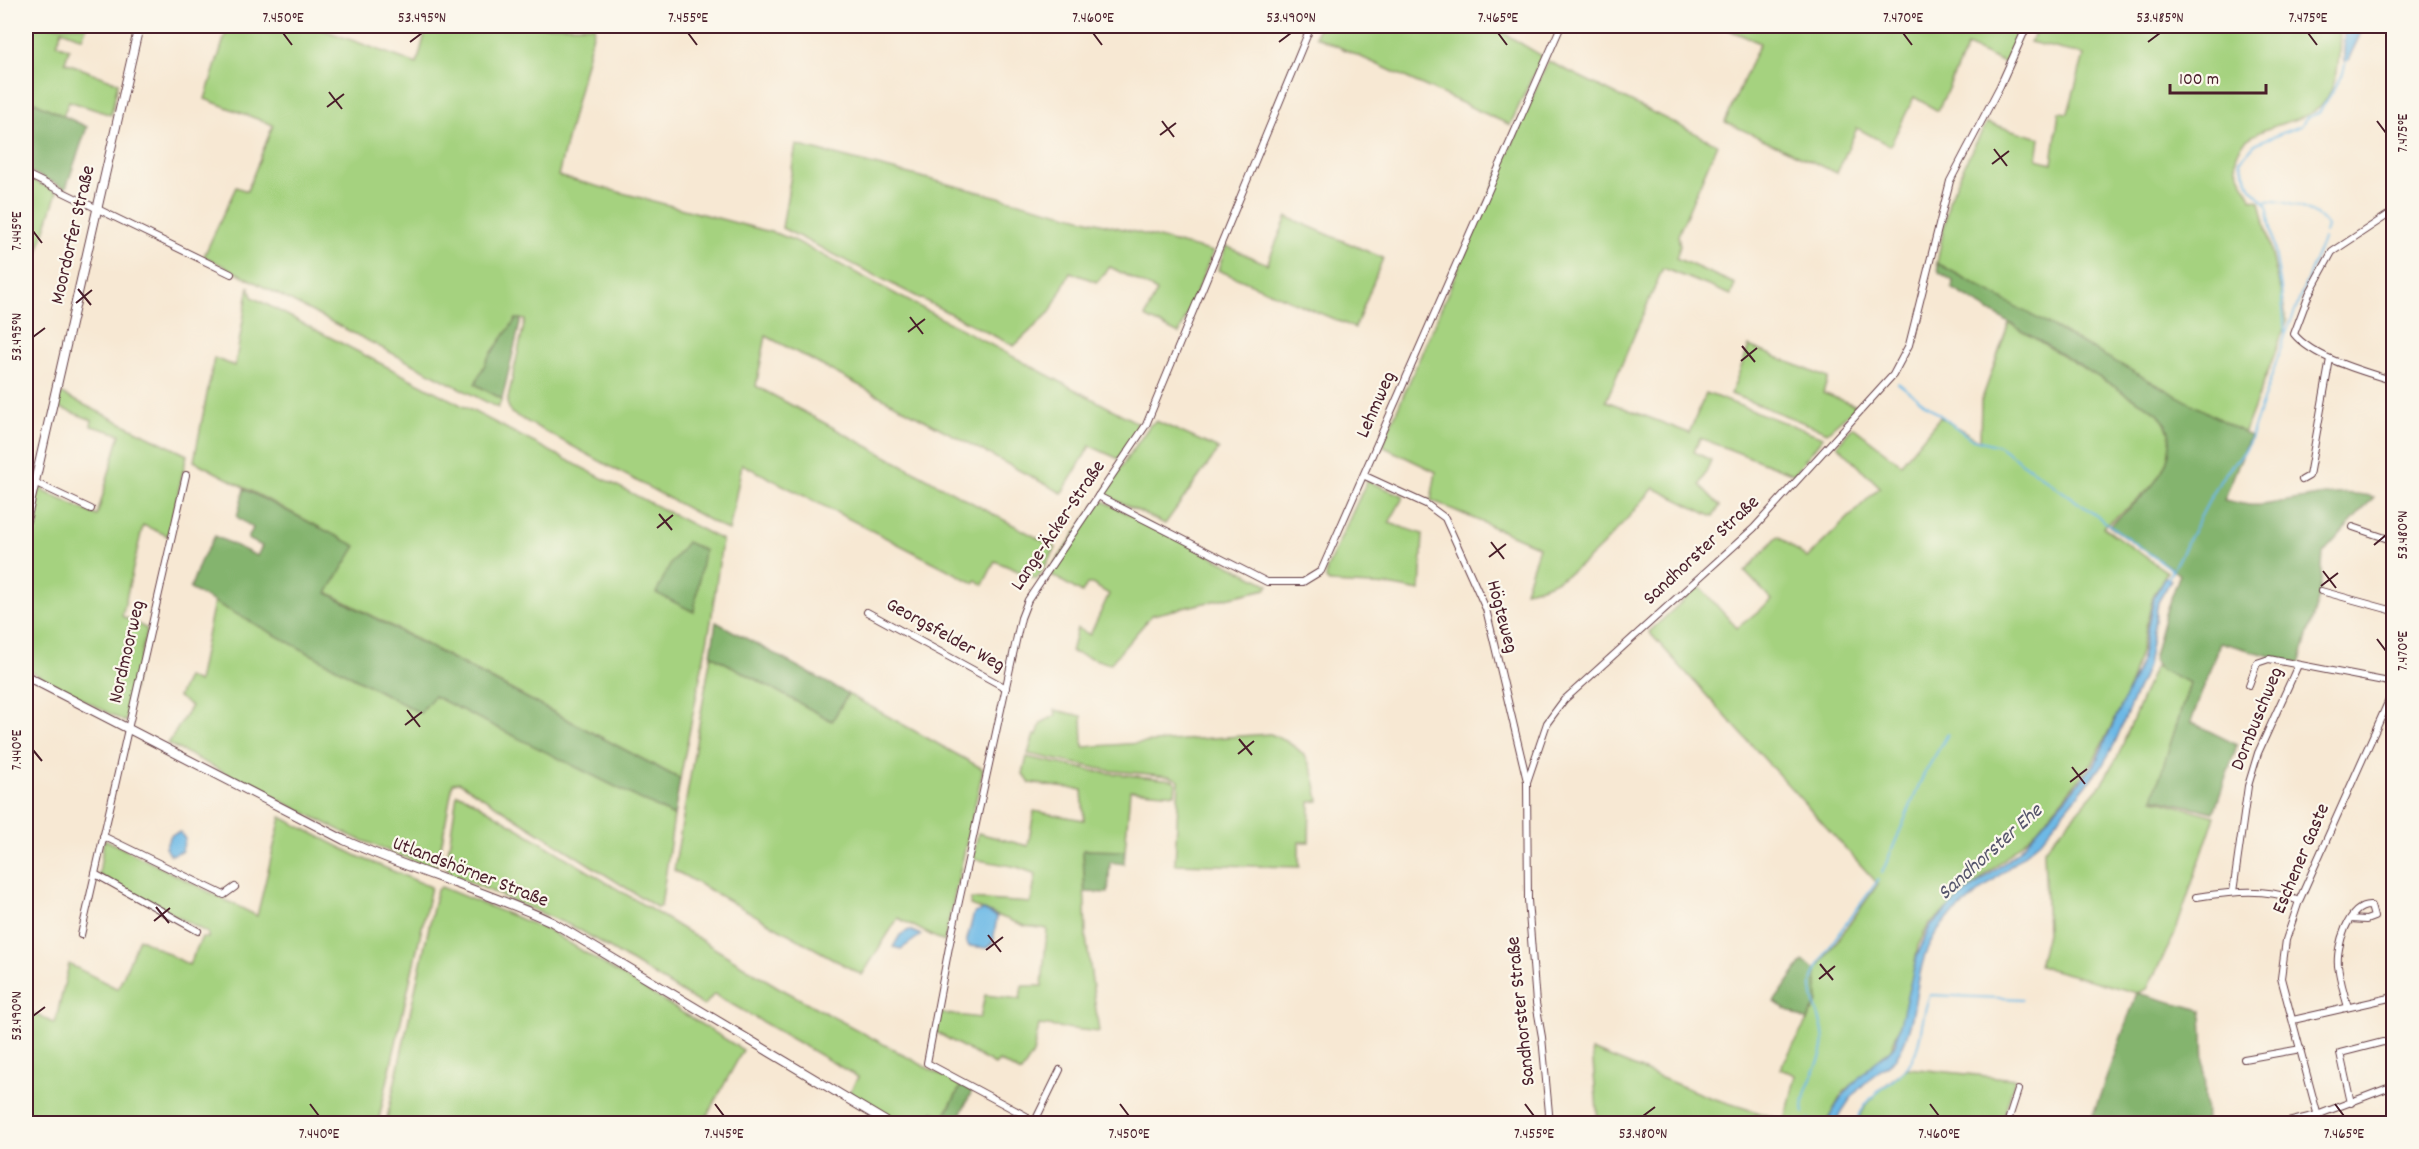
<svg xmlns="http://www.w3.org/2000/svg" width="2419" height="1149" font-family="Dekko,sans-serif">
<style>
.green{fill:#a5d27f;stroke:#787855;stroke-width:1.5;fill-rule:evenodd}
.forest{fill:#84b46e;stroke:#676a4c;stroke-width:1.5}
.water{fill:#6db9e6;stroke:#5c6c88;stroke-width:1.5}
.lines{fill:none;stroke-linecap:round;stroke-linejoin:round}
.stream{stroke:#6db9e6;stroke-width:2}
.minor-casing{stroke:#643d44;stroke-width:8}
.tertiary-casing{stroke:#643d44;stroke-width:10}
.minor{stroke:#fff;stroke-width:6}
.tertiary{stroke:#fff;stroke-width:8}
.ticks{fill:none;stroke:#4a1f2b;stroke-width:2}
.labels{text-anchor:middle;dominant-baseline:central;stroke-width:4.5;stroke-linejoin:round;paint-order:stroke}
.street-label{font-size:20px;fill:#4a1f2b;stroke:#fbf7ec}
.water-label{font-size:21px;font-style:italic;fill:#56556c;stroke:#fbf7ec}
.neatline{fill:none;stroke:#4a1f2b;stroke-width:2}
.ticks-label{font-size:15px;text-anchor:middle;fill:#4a1f2b}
</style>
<rect width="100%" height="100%" fill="#fbf7ec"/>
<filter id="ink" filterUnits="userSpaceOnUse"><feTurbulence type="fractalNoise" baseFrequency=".0167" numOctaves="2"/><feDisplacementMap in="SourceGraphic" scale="12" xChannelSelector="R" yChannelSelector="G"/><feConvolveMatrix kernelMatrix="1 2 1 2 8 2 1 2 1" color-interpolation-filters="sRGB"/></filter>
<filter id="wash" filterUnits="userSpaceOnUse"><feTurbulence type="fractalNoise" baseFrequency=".008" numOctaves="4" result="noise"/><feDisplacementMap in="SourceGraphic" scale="24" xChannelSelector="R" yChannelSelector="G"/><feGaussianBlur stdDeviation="1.35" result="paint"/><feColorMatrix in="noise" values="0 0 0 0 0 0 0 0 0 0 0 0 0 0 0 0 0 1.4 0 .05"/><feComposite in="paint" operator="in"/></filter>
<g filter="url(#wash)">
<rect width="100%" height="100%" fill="#f7e8d3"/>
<g class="green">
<path d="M26,26h61l-5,12 -20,-8 -5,14 12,5 -4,13 53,21 -7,32 -42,-14 -6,15 -37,-18z"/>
<path d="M228,26h85l104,38 10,-38h168l-37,150 220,58 18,7 340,181 3,4 -20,33 -29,-13 -28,47 -296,-157 -10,50 300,162 -19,31 -42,-18 -12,24 -7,-5 -2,3 -232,-119 -13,67 -218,-118 -4,-10 18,-83 -9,-1 -40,66 26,14 -4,9 -294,-152 32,-69 11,4 26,-66 -68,-26z"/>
<path d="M1319,26h173l50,30 -32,69 -195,-89z"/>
<path d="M1720,26h304l-19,37 -38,-17 -29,65 -24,-14 -24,49 -33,-18 -20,45 -112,-51 35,-79z"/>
<path d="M2039,26h301c-1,28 1,55 -18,79 -18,21 -83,18 -86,55 -1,14 11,26 15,39l9,2 27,120 -43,113 -307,-171 12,-62 20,-46 18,-32 53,15 -3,21 15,4 7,-51 9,1 16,-58 -54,-13z"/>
<path d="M1548,61l169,83 -39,91 2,11 -4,12 59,26 -4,11 -68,-27 -57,133 83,32 17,-40 117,44 -29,37 -94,-36 -6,14 17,8 -11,25 20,21 -7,11 -59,-29c-35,38 -74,95 -129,103l14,-44 -108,-47 5,-28 -52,-25 1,-9z"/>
<path d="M796,145l417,107 -34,82 -34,-17 12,-26 -47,-24 -13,15 -27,-10 -20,40 -36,34 -232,-118z"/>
<path d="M26,177l31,15 -23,72 -8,-4z"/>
<path d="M1287,217l96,41 -28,70 -137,-58 8,-24 41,18z"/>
<path d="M249,286l3,11 470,243 -11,82 -31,157 -353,-187 28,-46 -161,-85 20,-103 21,8zM704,550l-10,57 -24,-44z"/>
<path d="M2009,323l149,90c4,6 10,13 11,20 8,44 -37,71 -66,94l64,45 -14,24 -12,53 -15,48 -33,65 -57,69 -108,95 -10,20 -10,56 -17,47 -49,45 -16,29h-228l-6,-73 114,46 79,25 11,-46 -16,-6 38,-68 -2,-31 62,-86 -229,-252 50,-46 38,42 35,-28 -27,-28 33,-36 29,22 73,-71 -43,-42 16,-18 48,37 39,-47 40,24 1,-39z"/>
<path d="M1749,346l79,32 -5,15 34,13 -30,26 -96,-38z"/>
<path d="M58,392l129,63 -19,81 -25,-11 -21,91 25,13 -22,93 -99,-53v-132l10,-50h7v4l54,25 23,-82 -29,-8 1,-6 -37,-14z"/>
<path d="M1156,421l63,28 -54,75 -60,-29 1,-6 44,-64z"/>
<path d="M1367,481l37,15 -15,27 34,11 -3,57 -27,-5 -63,-3 -4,-4 1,-11z"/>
<path d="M1103,501l166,84 -3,4 -114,26 -42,49 -39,-12 6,-24 13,7 19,-41 -17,-10h-5l-5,9 -34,-20 49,-71z"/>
<path d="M214,602l206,111 14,-17 240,120 -13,90 -3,2 -199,-126 -6,1 -15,80 -7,5 -80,-32 -183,-92 23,-38 -13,-9 9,-20 11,5z"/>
<path d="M711,655l121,66 16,-27 135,75 -39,173 -46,-24 -36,57 -188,-105z"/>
<path d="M2155,666l35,16 -37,117 62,17 -41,120 -27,53 -10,4 -98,-27 8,-33 -3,-83 58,-67 16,-27z"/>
<path d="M1055,710l27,6 1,31 187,-13c38,14 43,30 49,67l-9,1 -1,40h-10v25l-124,-3 4,-84 -10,-4 -63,-6 -78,-16 6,-19h3l4,-12 15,-8z"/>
<path d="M1027,757l72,15 74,8 3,3 -1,11 -45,-4 -5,61 -42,-1 3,87 13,95 -60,-7 -6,29 -12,19 -22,-12 -4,4 -59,-33 3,-19 41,5 5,-23 35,4 2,-13h20l5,-57 -22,-3 -55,-21 1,-6 60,4 5,-29 -19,-7 -44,-8 5,-26 50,13 6,-35 50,9 -2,-30 -52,-7 -7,-9z"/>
<path d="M457,794l8,2 313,191 183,99 -18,31 -10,-5 -6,11h-26l-53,-28 10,-18 -144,-83 -10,12 -126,-77 -127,-55 -5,-8z"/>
<path d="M281,817l76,39 74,31 -53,236h-352v-113l29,14 14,-60 49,25 21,-51 50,27 13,-28 6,1v-5l-109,-58 5,-36 153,77z"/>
<path d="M441,887l109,44 193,119 -40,73h-317l51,-233z"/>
<path d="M1908,1068l107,11 -13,44h-145c10,-25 29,-40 51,-55z"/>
</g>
<g class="forest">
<path d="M26,98l61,29 -21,61 -40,-18z"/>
<path d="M1937,263l313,173 -26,64c11,2 26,7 37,5 38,-4 76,-18 113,-8l-51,56 -3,40 -21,71 -79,-22 -29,80 46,23 -23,67 -61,-14 37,-115 -29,-13 -8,-10 12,-46 15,-40 -71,-48c26,-23 68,-52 60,-93 -1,-7 -7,-14 -11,-20l-206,-125 1,-7 -14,-9z"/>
<path d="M516,319h5l-19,80 -27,-15 13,-26z"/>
<path d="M244,489l112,57 -29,47 353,186 -6,37 -240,-120 -14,17 -230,-124 10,-27 15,-26 42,20 5,-10 -14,-7 5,-11 -16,-11z"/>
<path d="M687,542l17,8 -10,62 -38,-19 15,-30z"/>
<path d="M716,622l132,72 -16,27 -121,-66z"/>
<path d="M1083,850l42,1 -1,13 -14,-2 -2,31 -23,-1z"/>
<path d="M1803,961l13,9 2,31 -11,20 -33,-19z"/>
<path d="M2137,993l65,17 4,113h-116z"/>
<path d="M961,1086l11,5 -16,32h-29l6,-11 11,5z"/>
</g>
<g class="water">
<path d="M2344,26h20l-16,34 -4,1z"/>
<path d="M2165,577l6,3 -13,22 -11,64 -33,79 -12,21 -62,75 -95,80c-36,40 -22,89 -45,130 -7,13 -21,19 -31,28 -13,12 -26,28 -33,44h-9c9,-22 26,-40 44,-57 8,-8 18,-12 24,-22l22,-88 12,-28 26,-26 64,-51 76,-87 45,-100 14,-67z"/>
<path d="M180,832l5,7 -3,12 -11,4 -6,-7 6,-13z"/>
<path d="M983,910l14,7 -4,25 -6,6 -18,-2 -3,-3 8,-30z"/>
<path d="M909,930l12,5 -20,14 -8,-2 7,-12z"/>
</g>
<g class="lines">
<g class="stream">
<path d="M2266,201c15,-2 55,10 61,26l-2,6"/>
<path d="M2285,333l-4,-45 -14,-84 -16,-16 -11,-27 16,-18 45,-17 5,-8 13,-5 23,-37 5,-18"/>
<path d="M1898,383l72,55 29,8 172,123"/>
<path d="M2167,580l53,-100 27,-32 38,-112 38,-97"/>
<path d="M1882,873l42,-99 24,-40"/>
<path d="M1804,1113c-5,-21 16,-45 19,-66 4,-21 -12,-41 -11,-63 2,-24 51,-81 66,-104"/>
<path d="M1809,1120l2,4"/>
<path d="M1855,1124c16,-36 32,-34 53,-58 15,-19 12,-49 22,-71l93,4"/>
</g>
</g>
</g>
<g filter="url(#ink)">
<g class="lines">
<defs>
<g id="minor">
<path d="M26,174l205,100"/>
<path d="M2394,211l-62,41 -23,42 -15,40c19,24 71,38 100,47"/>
<path d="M1365,476l61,28 19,14 41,91 41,172"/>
<path d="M2302,480l7,-4 21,-117"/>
<path d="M34,482l57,27"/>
<path d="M1098,496l169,86h36l18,-11 240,-545"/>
<path d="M2353,527l41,14"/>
<path d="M2321,591l73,20"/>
<path d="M867,612l139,76"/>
<path d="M2249,685l8,-22 12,-4 125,24"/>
<path d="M103,836l121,59 11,-8"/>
<path d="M95,874l103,57"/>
<path d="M2233,892l15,-106 10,-33 40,-88"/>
<path d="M2196,897c36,-5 69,-10 103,4"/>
<path d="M81,935l105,-460"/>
<path d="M2348,1007c-4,-13 -8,-28 -10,-41 -2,-19 10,-62 33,-60l3,11 -8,3 -16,-1"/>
<path d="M2293,1020l101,-23"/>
<path d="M2244,1059l57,-10"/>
<path d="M1028,1123l8,-4 24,-49"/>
<path d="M1028,1124l-2,-8 -99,-53 22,-116 72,-329 7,-18 118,-175 165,-399"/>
<path d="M1550,1124l-8,-87 -6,-34 -8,-103 -1,-118 20,-59 17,-23 190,-172 139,-153 16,-30 41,-164 50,-95 27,-60"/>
<path d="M2007,1124l11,-34"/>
<path d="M2279,1124l38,-9 76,-29 -1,-43 -9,-1 -43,11 11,50"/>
<path d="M2320,1124l-39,-146 5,-38 13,-39 95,-212"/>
</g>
<g id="tertiary">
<path d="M26,521l113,-495"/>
<path d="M26,676l318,164c68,31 140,50 208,82l338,202"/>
</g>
</defs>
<use href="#minor" class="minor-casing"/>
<use href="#tertiary" class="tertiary-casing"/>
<use href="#minor" class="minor"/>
<use href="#tertiary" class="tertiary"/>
</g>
</g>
<path class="ticks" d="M283,33l9,12M688,33l9,12M1093,33l9,12M1498,33l9,12M1903,33l9,12M2308,33l9,12M410,42l12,-9M1279,42l12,-9M2148,42l12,-9M329,92l13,17M327,107l17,-13M1162,121l12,16M2377,121l9,12M1160,135l16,-12M1994,149l13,17M1992,164l17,-13M33,231l9,12M78,289l13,16M76,303l16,-13M910,317l13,17M908,332l17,-13M33,337l12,-9M1742,346l13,16M1741,361l16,-13M659,514l13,16M657,528l16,-13M1491,542l13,17M2374,545l12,-10M1489,557l17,-13M2323,571l13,17M2321,586l17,-13M2377,639l9,12M407,710l13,17M405,725l17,-13M1239,739l13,16M33,750l9,11M1238,754l16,-13M2072,767l13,17M2070,782l17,-13M156,907l13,16M154,921l16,-13M988,935l13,17M986,950l17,-13M1820,964l13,16M1819,979l16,-13M33,1016l12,-9M310,1104l9,12M715,1104l9,12M1120,1104l9,12M1525,1104l9,12M1930,1104l9,12M2335,1104l9,12M1643,1116l12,-9"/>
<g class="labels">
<g class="street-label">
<text transform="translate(74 235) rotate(-77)">Moordorfer Straße</text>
<text transform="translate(1377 405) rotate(-66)">Lehmweg</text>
<text transform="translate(1059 526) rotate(-56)">Lange-Äcker-Straße</text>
<text transform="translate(1702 551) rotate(-43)">Sandhorster Straße</text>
<text transform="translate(1501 617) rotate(75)">Högteweg</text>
<text transform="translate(945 636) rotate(29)">Georgsfelder Weg</text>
<text transform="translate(128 652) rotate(-77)">Nordmoorweg</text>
<text transform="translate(2258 719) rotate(-68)">Dornbuschweg</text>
<text transform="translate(2302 859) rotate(-67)">Eschener Gaste</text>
<text transform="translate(470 873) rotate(21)">Utlandshörner Straße</text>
<text transform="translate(1522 1011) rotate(-96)">Sandhorster Straße</text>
</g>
<g class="water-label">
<text transform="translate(1991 853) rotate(-42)">Sandhorster Ehe</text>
</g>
</g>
<rect width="2419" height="1149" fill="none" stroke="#fbf7ec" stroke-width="66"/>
<path d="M2170 84v9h96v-9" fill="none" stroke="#4a1f2b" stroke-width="3"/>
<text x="2179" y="84" font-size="18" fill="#4a1f2b" stroke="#fbf7ec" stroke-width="4.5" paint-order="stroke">100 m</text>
<rect x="33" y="33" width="2353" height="1083" class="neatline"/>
<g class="ticks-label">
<text x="283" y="22">7.450°E</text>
<text x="422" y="22">53.495°N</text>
<text x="688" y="22">7.455°E</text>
<text x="1093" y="22">7.460°E</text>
<text x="1291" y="22">53.490°N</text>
<text x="1498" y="22">7.465°E</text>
<text x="1903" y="22">7.470°E</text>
<text x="2160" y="22">53.485°N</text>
<text x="2308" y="22">7.475°E</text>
<text transform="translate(2402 133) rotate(-90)" y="5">7.475°E</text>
<text transform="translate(16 231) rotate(-90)" y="5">7.445°E</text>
<text transform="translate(16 337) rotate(-90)" y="5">53.495°N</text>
<text transform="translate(2402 535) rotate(-90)" y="5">53.480°N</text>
<text transform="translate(2402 651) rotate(-90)" y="5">7.470°E</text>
<text transform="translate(16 750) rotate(-90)" y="5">7.440°E</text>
<text transform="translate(16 1016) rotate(-90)" y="5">53.490°N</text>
<text x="319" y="1138">7.440°E</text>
<text x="724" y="1138">7.445°E</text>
<text x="1129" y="1138">7.450°E</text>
<text x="1534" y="1138">7.455°E</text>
<text x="1643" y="1138">53.480°N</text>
<text x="1939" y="1138">7.460°E</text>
<text x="2344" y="1138">7.465°E</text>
</g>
</svg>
